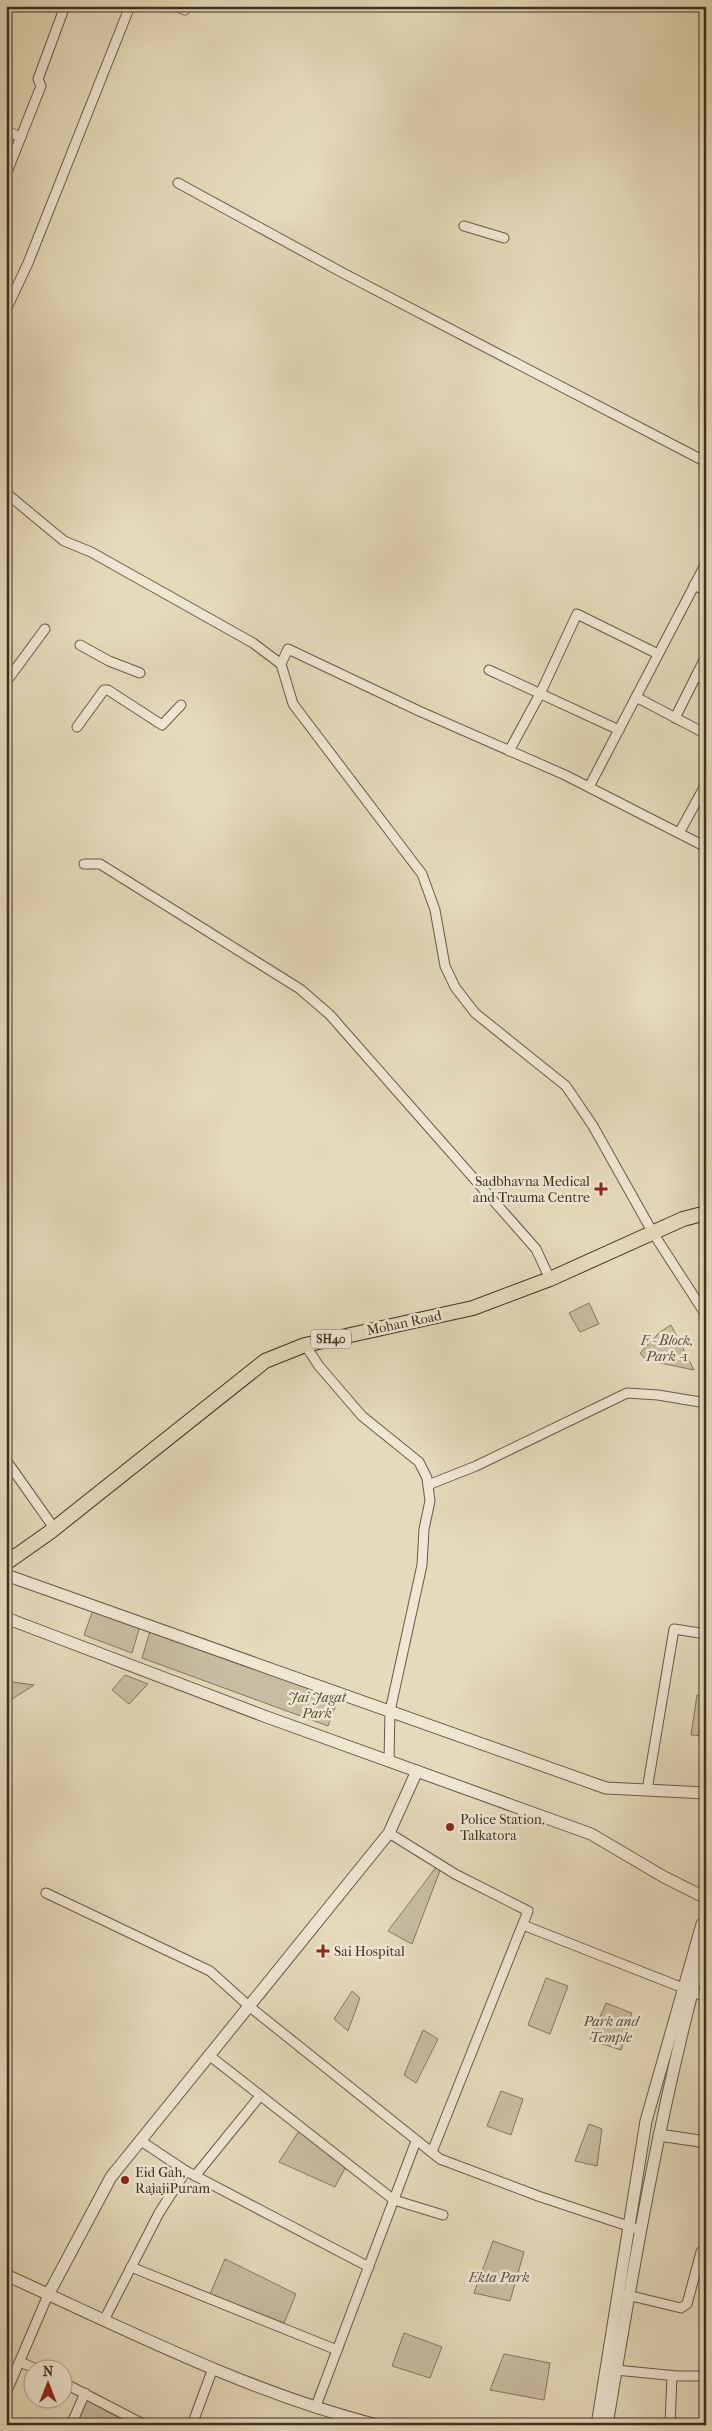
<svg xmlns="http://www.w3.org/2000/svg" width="712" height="2431" font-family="'IM FELL French Canon',serif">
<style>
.green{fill:#c9bda0;stroke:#827660}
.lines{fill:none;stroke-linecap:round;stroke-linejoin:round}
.minor-casing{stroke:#665a46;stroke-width:11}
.tertiary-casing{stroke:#665a46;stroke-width:13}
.primary-casing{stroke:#3c3020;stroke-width:16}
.minor{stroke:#efe7d2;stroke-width:9}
.tertiary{stroke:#efe7d2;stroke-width:11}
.primary{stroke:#e6daba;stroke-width:14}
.poi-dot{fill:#8f2418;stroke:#efe7d2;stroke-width:2}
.labels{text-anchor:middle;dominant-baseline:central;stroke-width:5;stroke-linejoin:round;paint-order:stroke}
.shield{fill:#efe7d2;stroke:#726755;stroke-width:1}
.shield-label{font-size:12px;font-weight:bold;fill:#3c3020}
.poi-label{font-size:14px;fill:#3c3020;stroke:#efe7d2;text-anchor:start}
.street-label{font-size:14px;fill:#3c3020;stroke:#efe7d2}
.park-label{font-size:14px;font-style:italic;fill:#584c3a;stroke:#efe7d2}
</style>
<rect width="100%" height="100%" fill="#e6daba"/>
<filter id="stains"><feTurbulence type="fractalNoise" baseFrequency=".004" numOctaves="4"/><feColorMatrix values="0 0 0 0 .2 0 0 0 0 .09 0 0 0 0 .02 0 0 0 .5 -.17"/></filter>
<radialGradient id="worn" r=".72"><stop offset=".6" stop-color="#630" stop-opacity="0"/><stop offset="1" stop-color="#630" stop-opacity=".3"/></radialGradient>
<g class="green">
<path d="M589,1303l10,21 -19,8 -11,-19z"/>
<path d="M671,1325l23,45 -48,-10 -6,-7 20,-21z"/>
<path d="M93,1610l47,16 -8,27 -48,-18z"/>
<path d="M150,1631l189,66 -11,29 -186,-68z"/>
<path d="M125,1675l23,9 -19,20 -17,-14z"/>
<path d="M6,1681l28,4 -28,18z"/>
<path d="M697,1695l9,1v40l-15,-1z"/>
<path d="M437,1866l4,2 -29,76 -24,-13z"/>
<path d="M546,1978l22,8 -18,48 -22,-9z"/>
<path d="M352,1991l8,7 -12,33 -14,-12z"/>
<path d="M606,2003l26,10 -11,37 -31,-10z"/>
<path d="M423,2030l15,9 -22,44 -12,-8z"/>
<path d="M501,2091l22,8 -12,36 -24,-9z"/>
<path d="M589,2124l13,5 -5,37 -22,-5z"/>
<path d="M299,2131l46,37 -10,19 -56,-25z"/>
<path d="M493,2241l31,11 -14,49 -36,-8z"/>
<path d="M225,2259l71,35 -12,29 -74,-29z"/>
<path d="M404,2333l38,14 -12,31 -38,-12z"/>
<path d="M504,2354l46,9 -6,37 -54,-10z"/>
<path d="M87,2400l31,17 -3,8h-38z"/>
</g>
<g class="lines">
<defs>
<g id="minor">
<path d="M175,6l10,4"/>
<path d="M6,59l1,-2"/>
<path d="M6,131l15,6"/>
<path d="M7,172l34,-86 -3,-7 27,-73"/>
<path d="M178,183l165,90 363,189"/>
<path d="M464,226l40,12"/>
<path d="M6,310l22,-47 102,-257"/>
<path d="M6,493l58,48 27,11 162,91 28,21 12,40 129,170 13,36 10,56 10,21 20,26 91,73 27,40 60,107 53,82"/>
<path d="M694,585l12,6"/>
<path d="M80,645l29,16 31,12"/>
<path d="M281,664l7,-15 131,62 146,64 141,72"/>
<path d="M489,670l130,60"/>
<path d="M696,676l10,5"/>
<path d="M6,682l39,-53"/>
<path d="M636,697l70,37"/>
<path d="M675,718l31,-62"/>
<path d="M77,727l27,-37h4l54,35 19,-20"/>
<path d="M509,751l31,-57 37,-80 81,40"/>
<path d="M589,787l117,-224"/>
<path d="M679,833l27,-49"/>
<path d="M84,864h16l200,125 30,26 206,234 14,30"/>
<path d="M305,1345l14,21 43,50 57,46 8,16 3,23 -6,28 -2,36 -32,146 -1,50"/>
<path d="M6,1460l48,68"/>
<path d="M428,1485l48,-19 151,-73 31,2 48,8"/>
<path d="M647,1790l27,-161 32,5"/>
<path d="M389,1833l66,41 73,37 -96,241"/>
<path d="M46,1893l164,78 40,36 190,152 98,37 102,34"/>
<path d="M523,1925l183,72"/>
<path d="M210,2056l184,144 49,15"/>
<path d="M141,2141l45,30 183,96"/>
<path d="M195,2176l65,-80"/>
<path d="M131,2267l206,83"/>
<path d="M623,2294l58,14 6,-4 14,-52 5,-1"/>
<path d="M104,2320l55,-107 27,-42"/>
<path d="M20,2362l14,6"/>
<path d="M616,2370l61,6h29"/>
<path d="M62,2382l83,43"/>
<path d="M6,2393l42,-98"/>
<path d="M316,2406l100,-265"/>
<path d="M71,2425l14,-32"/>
<path d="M192,2425l21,-57"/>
<path d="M670,2425l2,-49"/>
</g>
<g id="tertiary">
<path d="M6,1575l600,213 100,5"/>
<path d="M6,1618l258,98 327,118 73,43 42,21"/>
<path d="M659,2135l47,7"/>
<path d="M6,2275c121,55 242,117 371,150"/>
<path d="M48,2295l63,-118 278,-344 28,-62"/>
<path d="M597,2425l49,-304 56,-197 4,-2"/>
<path d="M607,2425c27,-164 55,-326 99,-485"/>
</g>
<path id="primary" d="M6,1563l44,-31 215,-171 40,-16 168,-37 77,-29 133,-60 23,-6"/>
</defs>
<use href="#minor" class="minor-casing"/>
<use href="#tertiary" class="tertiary-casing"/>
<use href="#primary" class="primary-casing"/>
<use href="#minor" class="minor"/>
<use href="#tertiary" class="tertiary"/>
<use href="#primary" class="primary"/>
</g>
<g class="poi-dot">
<path d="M598.5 1181.5h5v5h5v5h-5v5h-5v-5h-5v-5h5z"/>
<circle cx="450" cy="1827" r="5"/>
<path d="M320.5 1943.5h5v5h5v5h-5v5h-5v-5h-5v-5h5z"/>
<circle cx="125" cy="2180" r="5"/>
</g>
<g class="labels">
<rect class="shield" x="311" y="1329.5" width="40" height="19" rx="4"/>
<g class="shield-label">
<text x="331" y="1339">SH40</text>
</g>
<g class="poi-label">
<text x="590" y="1181" text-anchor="end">Sadbhavna Medical<tspan x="590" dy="16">and Trauma Centre</tspan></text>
<text x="460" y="1819">Police Station,<tspan x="460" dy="16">Talkatora</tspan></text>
<text x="334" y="1951">Sai Hospital</text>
<text x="135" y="2172">Eid Gah,<tspan x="135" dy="16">RajajiPuram</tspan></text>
</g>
<g class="street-label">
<text transform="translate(404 1323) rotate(-12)">Mohan Road</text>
</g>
<g class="park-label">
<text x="667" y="1340">F - Block,<tspan x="667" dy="16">Park -1</tspan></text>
<text x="317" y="1697">Jai Jagat<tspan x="317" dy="16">Park</tspan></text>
<text x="611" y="2021">Park and<tspan x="611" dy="16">Temple</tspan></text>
<text x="499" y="2277">Ekta Park</text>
</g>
</g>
<rect width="712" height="2431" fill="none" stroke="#e6daba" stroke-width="25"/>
<rect x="8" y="8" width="697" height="2416" fill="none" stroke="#3c3020" stroke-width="2.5"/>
<rect x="12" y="12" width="687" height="2406" fill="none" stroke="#3c3020"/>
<g transform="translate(48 2384)"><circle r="24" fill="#efe7d2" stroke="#a79e8b"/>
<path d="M0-4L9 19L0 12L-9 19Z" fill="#8f2418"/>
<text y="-8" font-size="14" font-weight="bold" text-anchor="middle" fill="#3c3020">N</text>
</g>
<rect width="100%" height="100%" filter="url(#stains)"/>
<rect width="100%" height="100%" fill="url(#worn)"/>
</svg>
